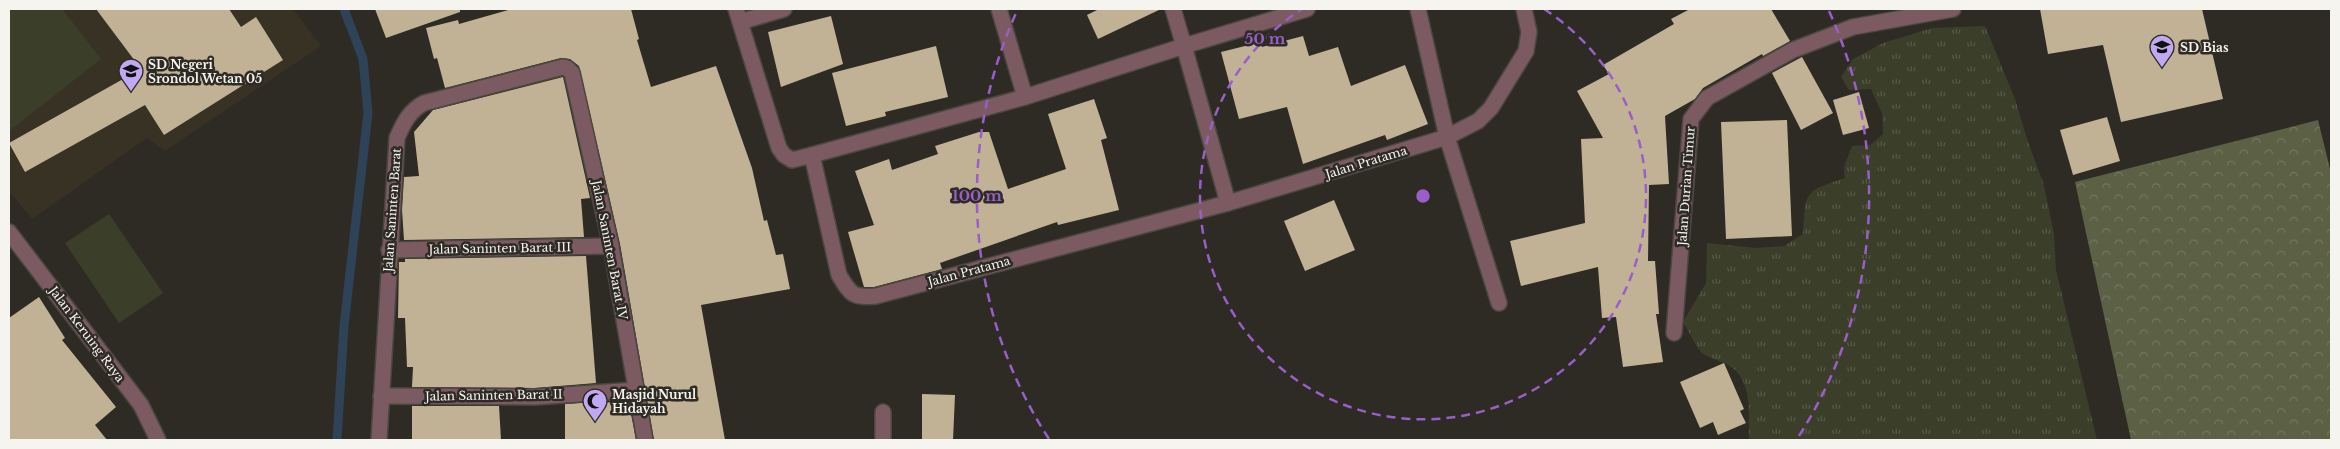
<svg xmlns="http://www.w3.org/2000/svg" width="2340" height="449" font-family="'Libre Baskerville',serif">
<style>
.built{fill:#383225}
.grass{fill:url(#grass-tufts)}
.forest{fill:url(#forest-crowns)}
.park{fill:#3b3e29}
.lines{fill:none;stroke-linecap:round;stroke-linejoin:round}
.stream{stroke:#2f4358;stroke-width:9}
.building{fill:#c1b295}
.street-casing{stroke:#4a4740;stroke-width:18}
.street{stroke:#7c5a61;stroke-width:15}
.ring{fill:none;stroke:#9a5ecb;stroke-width:2.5;stroke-dasharray:9 6}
.labels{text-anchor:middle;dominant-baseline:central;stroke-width:5;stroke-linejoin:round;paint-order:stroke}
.poi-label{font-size:12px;font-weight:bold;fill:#f6f4ef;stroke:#2e2b24;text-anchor:start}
.street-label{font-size:12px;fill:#f6f4ef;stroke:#2e2b24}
.centre{fill:#9a5ecb;stroke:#2e2b24;stroke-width:2.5}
.ring-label{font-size:15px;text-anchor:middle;font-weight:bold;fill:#9a5ecb;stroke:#2e2b24;stroke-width:5;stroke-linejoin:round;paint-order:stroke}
</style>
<defs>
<pattern id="grass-tufts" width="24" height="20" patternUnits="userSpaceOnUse" patternTransform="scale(1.25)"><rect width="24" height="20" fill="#3b3e29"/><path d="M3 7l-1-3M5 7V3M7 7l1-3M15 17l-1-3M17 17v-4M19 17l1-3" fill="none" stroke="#585a48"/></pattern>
<pattern id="forest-crowns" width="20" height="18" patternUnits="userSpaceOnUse" patternTransform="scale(1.25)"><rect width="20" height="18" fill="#5c6044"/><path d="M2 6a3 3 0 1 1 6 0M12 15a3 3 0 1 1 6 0" fill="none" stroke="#74775f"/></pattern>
</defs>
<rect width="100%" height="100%" fill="#2e2b24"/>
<path class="built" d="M9,9h284l28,37 -156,105 -18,-13 -115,81 -23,-28z"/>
<path class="grass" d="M1985,26l30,73 13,43 15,40 11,51 2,37 41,170h-348c-1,-21 3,-46 -9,-64 -10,-16 -30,-15 -39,-24 -7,-8 -12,-21 -18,-30l23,-39 1,-40 49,5 28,-2 19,-12c3,-43 0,-42 42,-56l-1,-11 8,-21 18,-1 13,-11 -1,-21 -11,-24 -22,1 -8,-13 12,-18 30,-16 49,-15z"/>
<path class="forest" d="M2318,120l13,53v267h-200l-56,-258z"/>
<g class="park">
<path d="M9,9h53l39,50 -92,72z"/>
<path d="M109,214l54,79 -44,30 -54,-80z"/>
</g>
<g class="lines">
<path class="stream" d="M337,440l7,-114 24,-213 -5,-54 -19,-50"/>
</g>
<g class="building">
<path d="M96,9h133l12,18 15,-10 27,43 -119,75 -19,-30 -120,67 -16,-29 132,-74z"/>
<path d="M375,9h85v3l-74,26z"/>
<path d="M512,9h119l8,30 -2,1 14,47 65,-21 36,102 12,53 3,-1 9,35 7,-1 7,35 -89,16 24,135h-71l-34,-196 -41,-178 -9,-7 -9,-1 -116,30 -8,-30 -3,1 -8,-31 32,-8 1,4z"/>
<path d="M1099,9h62l-63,30 -11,-24z"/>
<path d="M1690,9h81l19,32 -27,15 -1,-2 -59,34 -8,11 -30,17 4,68 -20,1 -1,76h7l4,53h-3l7,48 -40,5 -7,-50 -14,1 -4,-51 -77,19 -11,-45 75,-18 -4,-84 22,-1 -26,-47 32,-17 -6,-9 71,-41 -3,-5z"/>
<path d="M2040,9h162l21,90 -102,23 -18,-77 -55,9z"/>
<path d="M831,16l12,48 -62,23 -13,-55z"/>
<path d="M1303,36l6,20 29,-9 13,39 54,-21 23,59 -41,16 -2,-5 -82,29 -16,-57 -48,12 -18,-67 40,-10 1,5z"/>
<path d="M936,46l12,51 -63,15 1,4 -40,10 -14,-53z"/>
<path d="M1802,57l31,56 -32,17 -29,-57z"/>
<path d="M563,77l27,121 -9,1 3,38 -180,3 -2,-30 2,-33 15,-1 -5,-44 19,-22z"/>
<path d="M1859,92l10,36 -26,7 -10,-35z"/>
<path d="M1094,99l13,39 -6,2 18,70 -61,15 -1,-3 -117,41 2,6 -68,18h-10l-16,-55 26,-7 -19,-54 34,-12 3,11 46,-16 -3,-8 44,-14h10l19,57 58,-20 -18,-55z"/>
<path d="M2107,117l13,44 -47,14 -13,-45z"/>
<path d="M1787,120l5,116 -66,3 -5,-117z"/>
<path d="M1334,200l21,50 -50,21 -21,-50z"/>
<path d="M586,256l10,127 -61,5 -123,-1 1,-20h-6l-2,-49h-7l1,-56h6v-3z"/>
<path d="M39,297l26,41 -3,2 54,67 -21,18 12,15h-98v-122z"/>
<path d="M1724,363l20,46 -4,2 6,12 -28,12 -5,-13 -13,6 -20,-46z"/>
<path d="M922,394l33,1 -2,45h-31z"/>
<path d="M597,402l32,1 7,37h-71v-36z"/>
<path d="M412,406h87l2,34h-89z"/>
</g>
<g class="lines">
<defs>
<g id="street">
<path d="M736,9l43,139 5,7 8,5 20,-5 27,120c12,20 14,23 37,21l352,-93"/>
<path d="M999,9l26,88"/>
<path d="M1307,9l-123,37 44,157 219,-66 31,-16 13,-13 35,-57 3,-19 -5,-23"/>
<path d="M1418,9l29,128 52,166"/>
<path d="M740,22l44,-13"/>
<path d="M812,155l213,-58 159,-51 -11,-37"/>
<path d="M9,232l132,173 17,35"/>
<path d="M389,250l222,-4"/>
<path d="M1674,333l17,-214 16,-21 86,-48 60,-23 100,-18"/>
<path d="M381,396l154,1 101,-7"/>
<path d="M883,412v28"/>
<path d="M379,440l18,-302c6,-14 12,-27 27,-35l139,-36 4,1 5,5 39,173 34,194"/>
</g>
</defs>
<use href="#street" class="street-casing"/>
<use href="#street" class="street"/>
</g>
<g class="ring">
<path d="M1544 9A223 223 0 1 1 1302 9"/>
<path d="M1049 439A446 446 0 0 1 1017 11M1829 11A446 446 0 0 1 1797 439"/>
</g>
<defs>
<symbol id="school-pin" viewBox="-11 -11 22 30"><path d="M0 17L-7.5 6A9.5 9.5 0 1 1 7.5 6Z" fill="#c0a8f3" stroke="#2e2b24"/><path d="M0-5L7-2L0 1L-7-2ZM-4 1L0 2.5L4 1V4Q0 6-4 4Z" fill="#111"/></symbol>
<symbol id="mosque-pin" viewBox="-11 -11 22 30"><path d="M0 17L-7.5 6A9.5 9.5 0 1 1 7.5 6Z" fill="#c0a8f3" stroke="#2e2b24"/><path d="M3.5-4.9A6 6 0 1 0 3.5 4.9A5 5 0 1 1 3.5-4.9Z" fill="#111"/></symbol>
</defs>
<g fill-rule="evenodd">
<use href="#school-pin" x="2148" y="33" width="28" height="38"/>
<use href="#school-pin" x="117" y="57" width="28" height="38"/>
<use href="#mosque-pin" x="581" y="387" width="28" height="38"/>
</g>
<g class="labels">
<g class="poi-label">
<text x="2180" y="47">SD Bias</text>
<text x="148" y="64">SD Negeri<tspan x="148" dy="14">Srondol Wetan 05</tspan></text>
<text x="612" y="394">Masjid Nurul<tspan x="612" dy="14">Hidayah</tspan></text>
</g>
<g class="street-label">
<text transform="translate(1366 162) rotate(-17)">Jalan Pratama</text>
<text transform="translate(1686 186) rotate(-86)">Jalan Durian Timur</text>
<text transform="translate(392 210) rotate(-86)">Jalan Saninten Barat</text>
<text transform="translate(500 248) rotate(-1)">Jalan Saninten Barat III</text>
<text transform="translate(610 250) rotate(79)">Jalan Saninten Barat IV</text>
<text transform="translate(969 271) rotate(-15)">Jalan Pratama</text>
<text transform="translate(87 334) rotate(53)">Jalan Keruing Raya</text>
<text transform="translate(494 395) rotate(-1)">Jalan Saninten Barat II</text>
</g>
</g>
<circle cx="1423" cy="196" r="8" class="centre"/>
<g class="ring-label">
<text x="1265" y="44">50 m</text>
<text x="977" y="201">100 m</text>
</g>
<rect width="2340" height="449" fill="none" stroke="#f6f4ef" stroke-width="20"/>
</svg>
